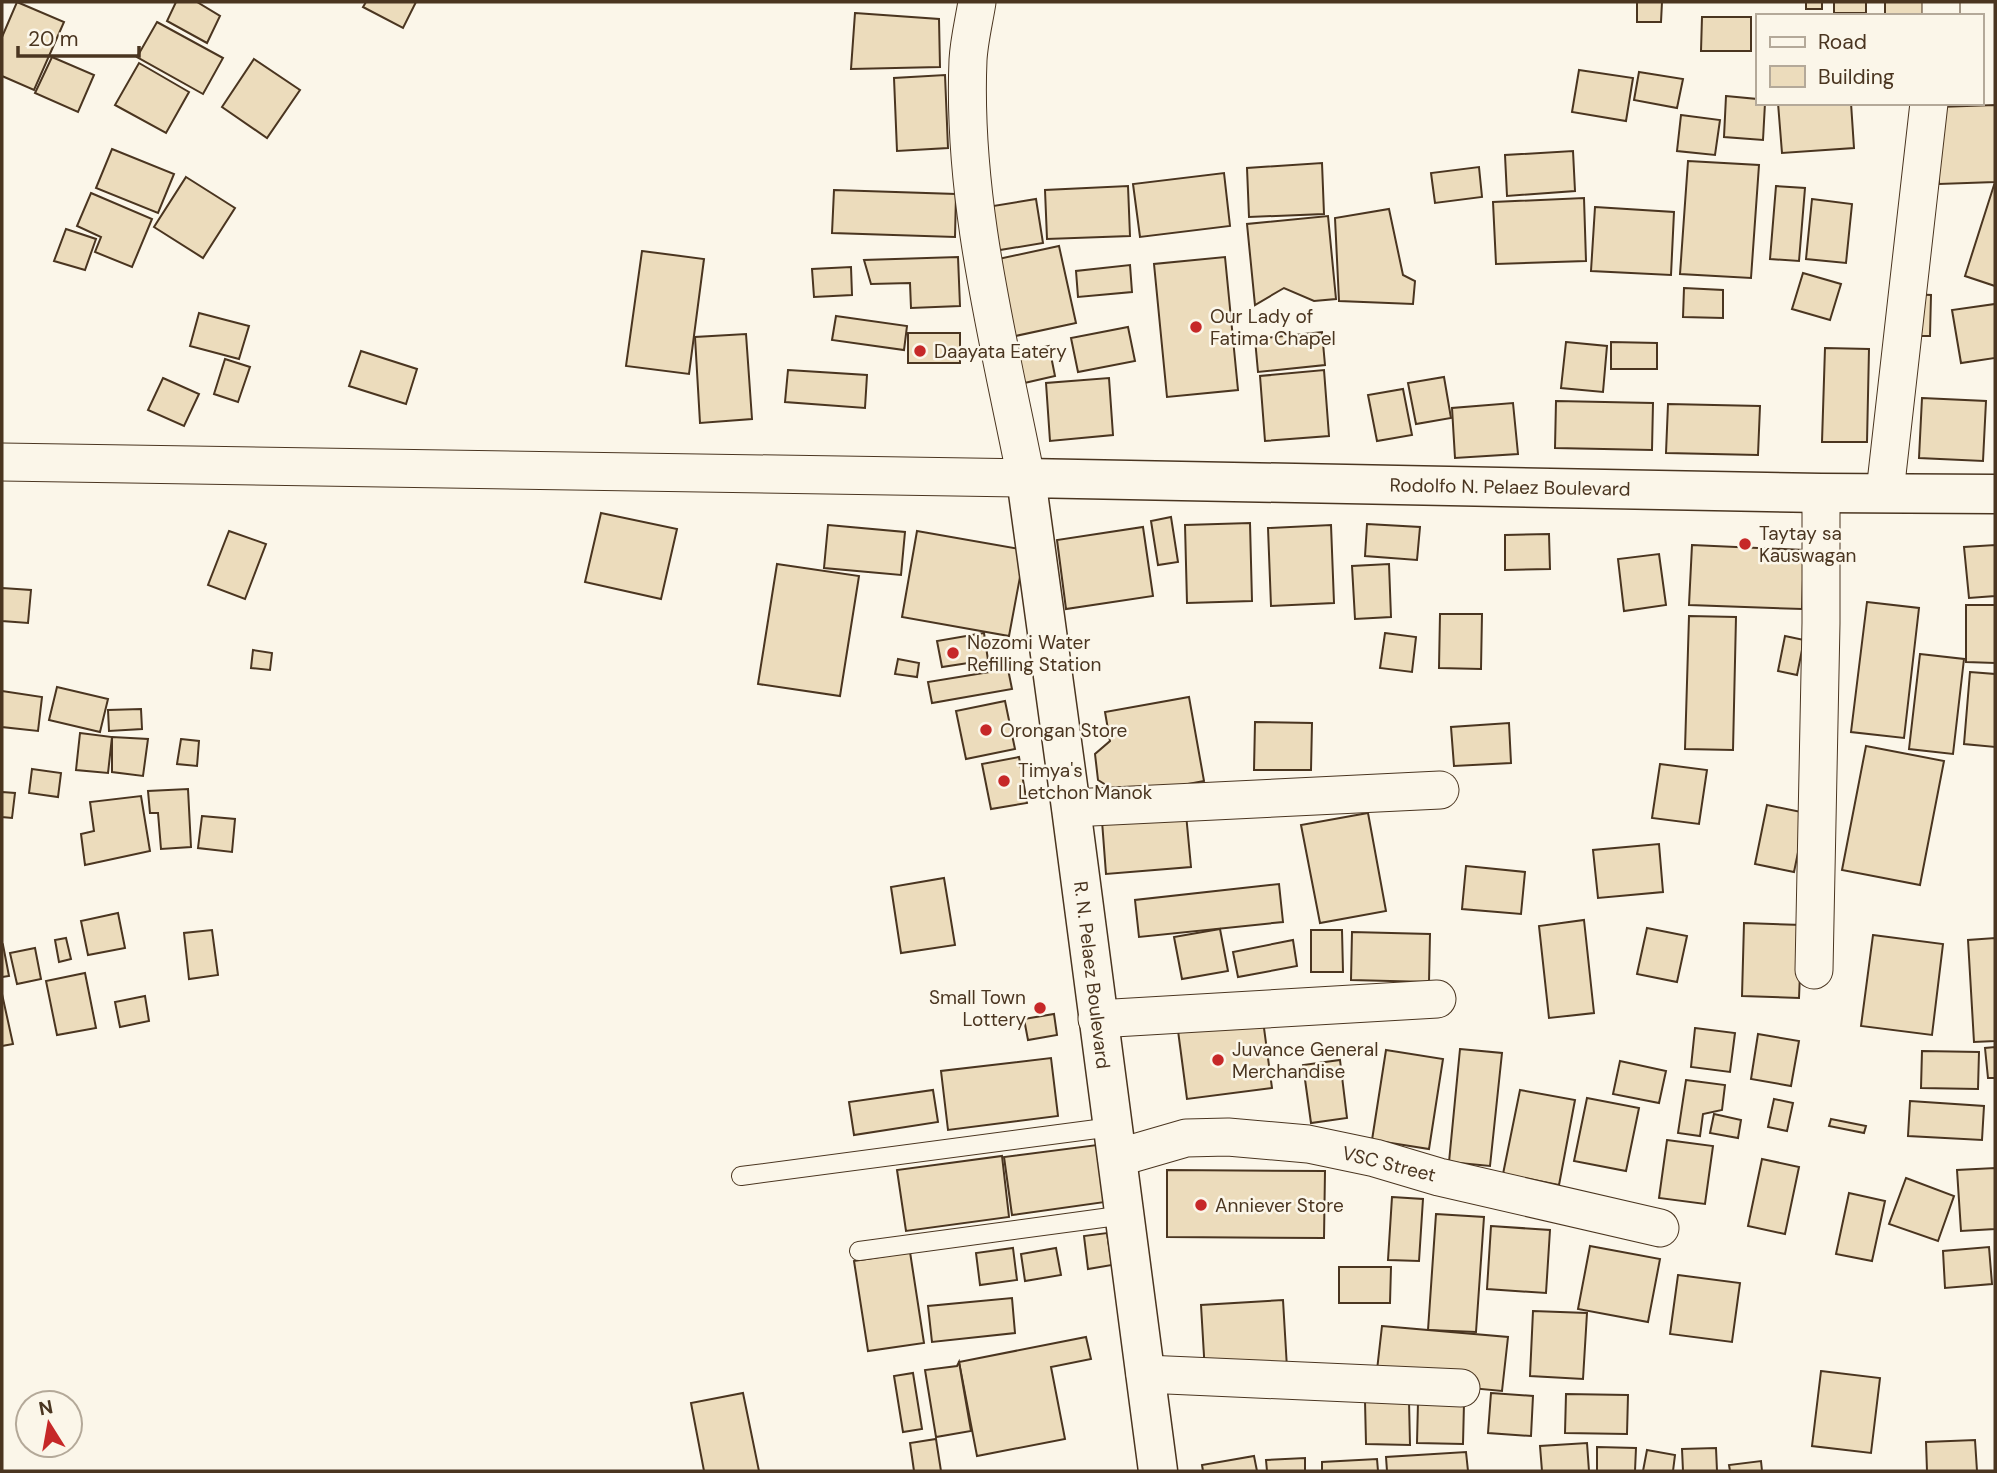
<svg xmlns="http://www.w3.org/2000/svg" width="1997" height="1473" font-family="'DM Sans',sans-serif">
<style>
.building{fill:#ecdcbc;stroke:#4a3520;stroke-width:2}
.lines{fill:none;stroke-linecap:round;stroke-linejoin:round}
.lane-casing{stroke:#4a3520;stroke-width:20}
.street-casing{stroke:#4a3520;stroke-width:39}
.secondary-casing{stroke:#4a3520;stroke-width:41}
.lane{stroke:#fbf6e9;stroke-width:18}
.street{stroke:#fbf6e9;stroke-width:37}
.secondary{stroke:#fbf6e9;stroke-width:38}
.poi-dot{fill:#c62828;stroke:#fbf6e9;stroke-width:2.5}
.labels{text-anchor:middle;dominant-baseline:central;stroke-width:5;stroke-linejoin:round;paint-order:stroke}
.poi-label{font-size:19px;fill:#4a3520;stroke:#fbf6e9;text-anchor:start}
.street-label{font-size:19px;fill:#4a3520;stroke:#fbf6e9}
</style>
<rect width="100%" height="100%" fill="#fbf6e9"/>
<g class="building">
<path d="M17,2l47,20 -30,68 -32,-14v-39z"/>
<path d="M176,2h21l23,14 -13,27 -40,-22z"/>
<path d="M366,2h50l-13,26 -40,-21z"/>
<path d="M1637,2h25l-1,20h-24z"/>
<rect x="1806" y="2" width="16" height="7"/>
<rect x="1834" y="2" width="32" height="11"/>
<path d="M1885,2h44l-1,14h-43z"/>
<path d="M855,13l84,6 1,48 -89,2z"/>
<path d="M1702,17h49v34h-50z"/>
<path d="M157,22l66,36 -20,36 -66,-37z"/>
<path d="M52,57l42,18 -16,37 -43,-19z"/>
<path d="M254,59l46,31 -33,48 -45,-31z"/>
<path d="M139,63l50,29 -23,41 -51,-28z"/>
<path d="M1579,70l54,8 -7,43 -54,-9z"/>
<path d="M1639,72l44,7 -6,29 -43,-8z"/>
<path d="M945,75l3,73 -51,3 -3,-73z"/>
<path d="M1726,96l31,3v4h8l-2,37 -39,-3z"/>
<path d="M1778,103h73l3,45 -72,5z"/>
<path d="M1995,105v77l-56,2 -1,-77z"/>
<path d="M1681,115l39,5 -5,35 -38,-4z"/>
<path d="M112,149l62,25 -16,39 -62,-25z"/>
<path d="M1573,151l2,40 -68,5 -2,-41z"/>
<path d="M1688,161l71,4 -8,113 -71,-4z"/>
<path d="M1322,163l2,51 -75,3 -2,-49z"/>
<path d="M1479,167l3,30 -47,6 -4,-30z"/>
<path d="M1224,173l6,53 -90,11 -7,-53z"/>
<path d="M186,177l49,31 -32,50 -49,-31z"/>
<path d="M1994,185l1,1v100l-30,-10z"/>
<path d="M1128,186l2,50 -83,3 -2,-49z"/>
<path d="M1776,186l29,2 -6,73 -29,-2z"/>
<path d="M834,190l122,4 -1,43 -123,-4z"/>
<path d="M91,193l61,26 -20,48 -37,-15 6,-15 -24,-11z"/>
<path d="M1584,198l2,63 -90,3 -3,-62z"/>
<path d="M1036,199l7,44 -49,8 -7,-44z"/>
<path d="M1812,199l40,5 -6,59 -40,-4z"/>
<path d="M1595,207l79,5 -3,63 -80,-4z"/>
<path d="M1389,209l14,66 12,6 -2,23 -74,-3 -4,-83z"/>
<path d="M1328,216l8,83 -22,2 -30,-13 -29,17 -8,-81z"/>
<path d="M66,229l30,10 -11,31 -31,-9z"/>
<path d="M1059,246l17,77 -70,15 -17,-77z"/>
<path d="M642,251l62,8 -15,115 -63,-8z"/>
<path d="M958,257l2,49 -49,2 -1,-25 -39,1 -7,-24z"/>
<path d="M1225,257l13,133 -71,7 -13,-133z"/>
<path d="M1130,265l2,27 -54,5 -2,-26z"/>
<path d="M851,267l1,28 -38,2 -2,-28z"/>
<path d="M1803,273l38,11 -11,36 -38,-11z"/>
<path d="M1684,288l39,2v28l-40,-1z"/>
<path d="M1910,294l21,1 -1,41h-21z"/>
<path d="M1995,304v54l-34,5 -9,-53z"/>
<path d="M199,313l50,13 -10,33 -49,-13z"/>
<path d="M836,316l71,10 -3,24 -72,-10z"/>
<path d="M1128,327l7,34 -57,11 -7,-34z"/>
<path d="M1322,332l3,33 -67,7 -3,-33z"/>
<rect x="908" y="333" width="52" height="30"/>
<path d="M746,334l6,85 -52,4 -5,-86z"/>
<path d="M1566,342l41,4 -4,46 -42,-4z"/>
<path d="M1611,342l46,1v26h-46z"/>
<path d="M1049,346l6,30 -35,8 -7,-30z"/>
<path d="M1825,348l44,1 -2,93h-45z"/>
<path d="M361,351l56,18 -11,35 -57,-18z"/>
<path d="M225,359l25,8 -12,35 -24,-8z"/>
<path d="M788,370l79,5 -2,33 -80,-6z"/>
<path d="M1324,370l5,66 -64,5 -5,-65z"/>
<path d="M1444,377l7,41 -35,6 -8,-41z"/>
<path d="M163,378l36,16 -15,32 -36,-16z"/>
<path d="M1109,378l4,57 -63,6 -4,-58z"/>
<path d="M1403,389l9,46 -35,6 -9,-46z"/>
<path d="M1922,398l64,3 -3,60 -64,-3z"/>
<path d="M1556,401l97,2 -1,47 -97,-2z"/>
<path d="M1513,403l5,51 -63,4 -3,-50z"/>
<path d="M1668,404l92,2 -2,49 -92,-2z"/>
<path d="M601,513l76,16 -16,70 -76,-17z"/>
<path d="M1171,517l7,45 -20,3 -7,-44z"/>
<path d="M1250,523l2,78 -65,2 -2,-78z"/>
<path d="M1367,524l53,3 -3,33 -52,-4z"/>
<path d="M828,525l77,7 -4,43 -77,-7z"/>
<path d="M1331,525l3,78 -63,3 -3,-78z"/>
<path d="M1143,527l10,69 -87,13 -9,-69z"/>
<path d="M229,531l37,13 -21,55 -37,-14z"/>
<path d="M917,531l108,19 -16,86 -107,-19z"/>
<path d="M1549,534l1,35 -45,1v-35z"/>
<path d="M1692,545l112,5 -2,59 -113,-4z"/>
<path d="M1995,545v51l-26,2 -5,-51z"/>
<path d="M1659,554l7,51 -42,6 -6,-52z"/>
<path d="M777,564l82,12 -19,120 -82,-12z"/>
<path d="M1389,564l2,53 -36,2 -3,-53z"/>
<path d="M2,588l29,2 -3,33 -26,-2z"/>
<path d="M1867,602l52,6 -15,130 -53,-6z"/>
<path d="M1966,605h29v58l-29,-1z"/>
<path d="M1440,614h42l-1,55 -42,-1z"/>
<path d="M1689,616l47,1 -3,133 -48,-1z"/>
<path d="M984,633l4,27 -46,7 -5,-26z"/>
<path d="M1385,633l31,4 -4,35 -32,-4z"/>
<path d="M1785,636l19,4 -7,35 -19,-4z"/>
<path d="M253,650l19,3 -2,17 -19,-2z"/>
<path d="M1920,654l44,5 -11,95 -44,-5z"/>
<path d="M898,659l21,4 -2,14 -22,-3z"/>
<path d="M1008,669l4,20 -80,14 -4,-21z"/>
<path d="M1970,672l25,2v73l-31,-3z"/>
<path d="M57,687l51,12 -8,33 -51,-12z"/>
<path d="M2,691l40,6 -4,34 -36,-4z"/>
<path d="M1189,697l15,84 -80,15 -26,-16 -3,-26 15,-13 -5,-29z"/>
<path d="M1005,701l10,48 -49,10 -10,-48z"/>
<path d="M141,709l1,20 -33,2 -1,-21z"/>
<path d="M1255,722l57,1 -1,47h-57z"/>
<path d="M1509,723l2,40 -57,3 -3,-39z"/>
<path d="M80,733l32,4 -4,36 -32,-3z"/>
<path d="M112,737l36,2 -5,37 -31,-4z"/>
<path d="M181,739l18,2 -2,25 -20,-2z"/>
<path d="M1866,746l78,15 -24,124 -78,-15z"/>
<path d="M1019,757l8,46 -36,6 -9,-45z"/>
<path d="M1660,764l47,6 -8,54 -47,-6z"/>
<path d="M32,769l29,4 -3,24 -29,-4z"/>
<path d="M188,789l3,58 -30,2 -3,-36h-8l-2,-22z"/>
<path d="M2,792l13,1 -3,25 -10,-1z"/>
<path d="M141,796l9,55 -65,14 -4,-31 13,-3 -4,-29z"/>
<path d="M1767,805l39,8 -12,59 -39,-8z"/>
<path d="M1368,813l18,98 -66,12 -19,-98z"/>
<path d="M1186,814l5,53 -85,7 -4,-53z"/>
<path d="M202,816l33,3 -3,33 -34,-4z"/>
<path d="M1659,844l4,48 -65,6 -5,-48z"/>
<path d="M1466,866l59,6 -4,42 -59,-5z"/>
<path d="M944,878l11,67 -54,8 -10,-66z"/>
<path d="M1279,884l4,38 -144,15 -4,-37z"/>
<path d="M118,913l7,35 -37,7 -7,-34z"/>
<path d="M1584,920l10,93 -45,5 -10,-92z"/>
<path d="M1744,923l58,2 -3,73 -57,-2z"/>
<path d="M1647,928l40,8 -10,46 -40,-8z"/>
<path d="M1220,929l8,42 -46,8 -8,-42z"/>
<path d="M212,930l6,45 -29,4 -5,-46z"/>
<path d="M1311,930h31l1,42h-32z"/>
<path d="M1352,932l78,2 -1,48 -78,-2z"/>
<path d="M1873,935l70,9 -11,91 -71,-9z"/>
<path d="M66,938l5,21 -12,3 -4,-22z"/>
<path d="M1995,938v103l-21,1 -6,-102z"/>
<path d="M1293,940l4,26 -59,11 -5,-25z"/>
<path d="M3,945l6,31 -7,1v-31z"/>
<path d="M35,948l6,31 -24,5 -7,-31z"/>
<path d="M85,973l11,55 -39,7 -11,-54z"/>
<path d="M2,994l11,50 -11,2z"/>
<path d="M145,996l4,25 -29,6 -5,-25z"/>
<path d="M1262,1013l10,75 -85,11 -10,-76z"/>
<path d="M1054,1014l3,21 -29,5 -4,-21z"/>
<path d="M1695,1028l40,5 -5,39 -39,-5z"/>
<path d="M1758,1034l41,7 -8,45 -40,-7z"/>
<path d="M1995,1047v31h-7l-3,-30z"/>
<path d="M1460,1049l42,4 -12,113 -41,-4z"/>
<path d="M1386,1050l57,9 -14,90 -57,-9z"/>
<path d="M1922,1051l57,1 -1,37 -57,-1z"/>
<path d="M1051,1058l7,58 -110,14 -7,-59z"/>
<path d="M1340,1060l7,58 -36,5 -8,-58z"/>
<path d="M1620,1061l46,10 -7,32 -46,-9z"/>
<path d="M1686,1080l39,5 -3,25 -19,4 -3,22 -22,-3z"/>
<path d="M933,1090l5,32 -84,13 -5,-33z"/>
<path d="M1520,1090l55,10 -16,85 -56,-11z"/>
<path d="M1587,1098l52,10 -13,63 -52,-10z"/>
<path d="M1774,1099l19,4 -6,28 -19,-4z"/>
<path d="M1910,1101l74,5 -2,34 -74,-4z"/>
<path d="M1714,1114l27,6 -3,18 -28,-5z"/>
<path d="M1831,1119l35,7 -2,7 -35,-7z"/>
<path d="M1667,1140l46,6 -8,58 -46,-6z"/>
<path d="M1097,1145l8,57 -93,13 -8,-58z"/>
<path d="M1002,1156l7,61 -103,14 -9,-61z"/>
<path d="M1762,1159l37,8 -14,67 -37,-8z"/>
<path d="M1995,1168v61l-34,2 -4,-61z"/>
<path d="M1167,1170l158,1 -1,67 -157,-1z"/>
<path d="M1906,1178l48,18 -16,45 -49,-17z"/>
<path d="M1849,1193l36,8 -13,60 -36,-7z"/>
<path d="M1392,1197l31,2 -4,62 -31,-1z"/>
<path d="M1436,1214l48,3 -8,115 -48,-2z"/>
<path d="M1491,1226l59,4 -4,63 -59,-4z"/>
<path d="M1107,1233l5,32 -24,4 -4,-33z"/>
<path d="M1590,1246l70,13 -12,63 -70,-13z"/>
<path d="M1989,1247l3,37 -47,4 -2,-37z"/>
<path d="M1013,1248l4,32 -37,5 -4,-32z"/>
<path d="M1056,1248l5,27 -36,6 -4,-27z"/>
<path d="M910,1252l14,91 -56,8 -14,-90z"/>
<path d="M1339,1267h52l-1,36h-51z"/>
<path d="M1678,1275l62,8 -8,59 -62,-8z"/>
<path d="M1012,1298l3,35 -83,9 -4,-36z"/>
<path d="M1283,1300l4,68 -82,5 -4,-68z"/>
<path d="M1533,1311l54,2 -4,66 -53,-3z"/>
<path d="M1382,1326l126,11 -6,54 -126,-12z"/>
<path d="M1086,1337l5,22 -40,8 14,72 -88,17 -18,-94z"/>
<path d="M959,1362l12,69 -35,6 -11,-67 32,-4z"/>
<path d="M1821,1371l59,7 -9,75 -59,-7z"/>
<path d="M913,1373l9,56 -19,3 -9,-56z"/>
<path d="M743,1393l16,78h-55l-13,-68z"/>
<path d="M1491,1393l42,3 -2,40 -43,-3z"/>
<path d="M1566,1394l62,1 -1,39 -62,-1z"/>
<path d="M1365,1401h44l1,44 -44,-1z"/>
<path d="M1418,1402l46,1 -1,41 -46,-1z"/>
<path d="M936,1439l5,32h-27l-4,-28z"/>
<path d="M1975,1440l2,31h-50l-1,-29z"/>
<path d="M1587,1443l2,28h-47l-2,-25z"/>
<path d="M1597,1447l39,1 -1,23h-38z"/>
<path d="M1716,1448l1,23h-34l-1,-22z"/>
<path d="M1647,1450l28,5 -2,16h-30z"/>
<path d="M1466,1452l2,19h-81l-1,-14z"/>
<path d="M1254,1456l3,15h-54l-1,-6z"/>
<path d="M1305,1458v13h-38l-1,-11z"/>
<path d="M1377,1459l1,12h-56v-9z"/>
<path d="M1761,1461l1,10h-32l-1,-6z"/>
</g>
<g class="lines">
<defs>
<g id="lane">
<path d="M741,1176l371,-49"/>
<path d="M859,1251l266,-36"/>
</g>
<g id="street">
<path d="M1941,2v14"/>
<path d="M2,462l1024,16c-27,-137 -64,-277 -58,-418 1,-19 6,-39 9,-58"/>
<path d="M1885,492l44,-389"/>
<path d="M1071,808l369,-18"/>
<path d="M1814,970l7,-347v-130"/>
<path d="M1097,1019l340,-20"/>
<path d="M1117,1158l69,-20 42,-1 80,7 67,14 64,19 221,51"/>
<path d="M1145,1374l316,14"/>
</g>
<path id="secondary" d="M1158,1471l-87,-663 -45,-330 795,15 174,1"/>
</defs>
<use href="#lane" class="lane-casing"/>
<use href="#street" class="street-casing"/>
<use href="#secondary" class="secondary-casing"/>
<use href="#lane" class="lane"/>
<use href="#street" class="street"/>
<use href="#secondary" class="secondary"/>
</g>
<g class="poi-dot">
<circle cx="1196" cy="327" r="7"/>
<circle cx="920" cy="351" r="7"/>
<circle cx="1745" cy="544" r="7"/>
<circle cx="953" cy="653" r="7"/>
<circle cx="986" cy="730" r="7"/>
<circle cx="1004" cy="781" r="7"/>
<circle cx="1040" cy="1008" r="7"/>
<circle cx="1218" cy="1060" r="7"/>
<circle cx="1201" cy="1205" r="7"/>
</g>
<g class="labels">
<g class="poi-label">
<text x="1210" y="316">Our Lady of<tspan x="1210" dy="22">Fatima Chapel</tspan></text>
<text x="934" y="351">Daayata Eatery</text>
<text x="1759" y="533">Taytay sa<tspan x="1759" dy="22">Kauswagan</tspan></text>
<text x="967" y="642">Nozomi Water<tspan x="967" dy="22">Refilling Station</tspan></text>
<text x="1000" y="730">Orongan Store</text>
<text x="1018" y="770">Timya's<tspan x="1018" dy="22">Letchon Manok</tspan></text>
<text x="1026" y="997" text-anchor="end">Small Town<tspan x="1026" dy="22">Lottery</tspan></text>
<text x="1232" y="1049">Juvance General<tspan x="1232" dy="22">Merchandise</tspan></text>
<text x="1215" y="1205">Anniever Store</text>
</g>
<g class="street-label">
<text transform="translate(1510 487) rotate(1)">Rodolfo N. Pelaez Boulevard</text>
<text transform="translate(1092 975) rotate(83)">R. N. Pelaez Boulevard</text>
<text transform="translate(1389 1164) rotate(14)">VSC Street</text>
</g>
</g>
<rect width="1997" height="1473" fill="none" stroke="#4a3520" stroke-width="7"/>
<rect x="1756" y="14" width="228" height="91" fill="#fbf6e9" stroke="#b4a999" stroke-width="2"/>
<rect x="1770" y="37" width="35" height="10" fill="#fbf6e9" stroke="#b4a999" stroke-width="2"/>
<text x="1818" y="49" font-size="21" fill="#4a3520">Road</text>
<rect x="1770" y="66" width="35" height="21" fill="#ecdcbc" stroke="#b4a999" stroke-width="2"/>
<text x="1818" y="84" font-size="21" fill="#4a3520">Building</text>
<g transform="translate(49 1424) rotate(349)"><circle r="33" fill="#fbf6e9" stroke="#b4a999" stroke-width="2"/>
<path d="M0-5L12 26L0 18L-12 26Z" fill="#c62828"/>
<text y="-10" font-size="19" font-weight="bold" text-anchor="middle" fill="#4a3520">N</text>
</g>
<path d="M18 46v10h121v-10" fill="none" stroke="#4a3520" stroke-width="3.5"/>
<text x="28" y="46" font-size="21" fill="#4a3520" stroke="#fbf6e9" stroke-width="5" paint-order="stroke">20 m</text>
</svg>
